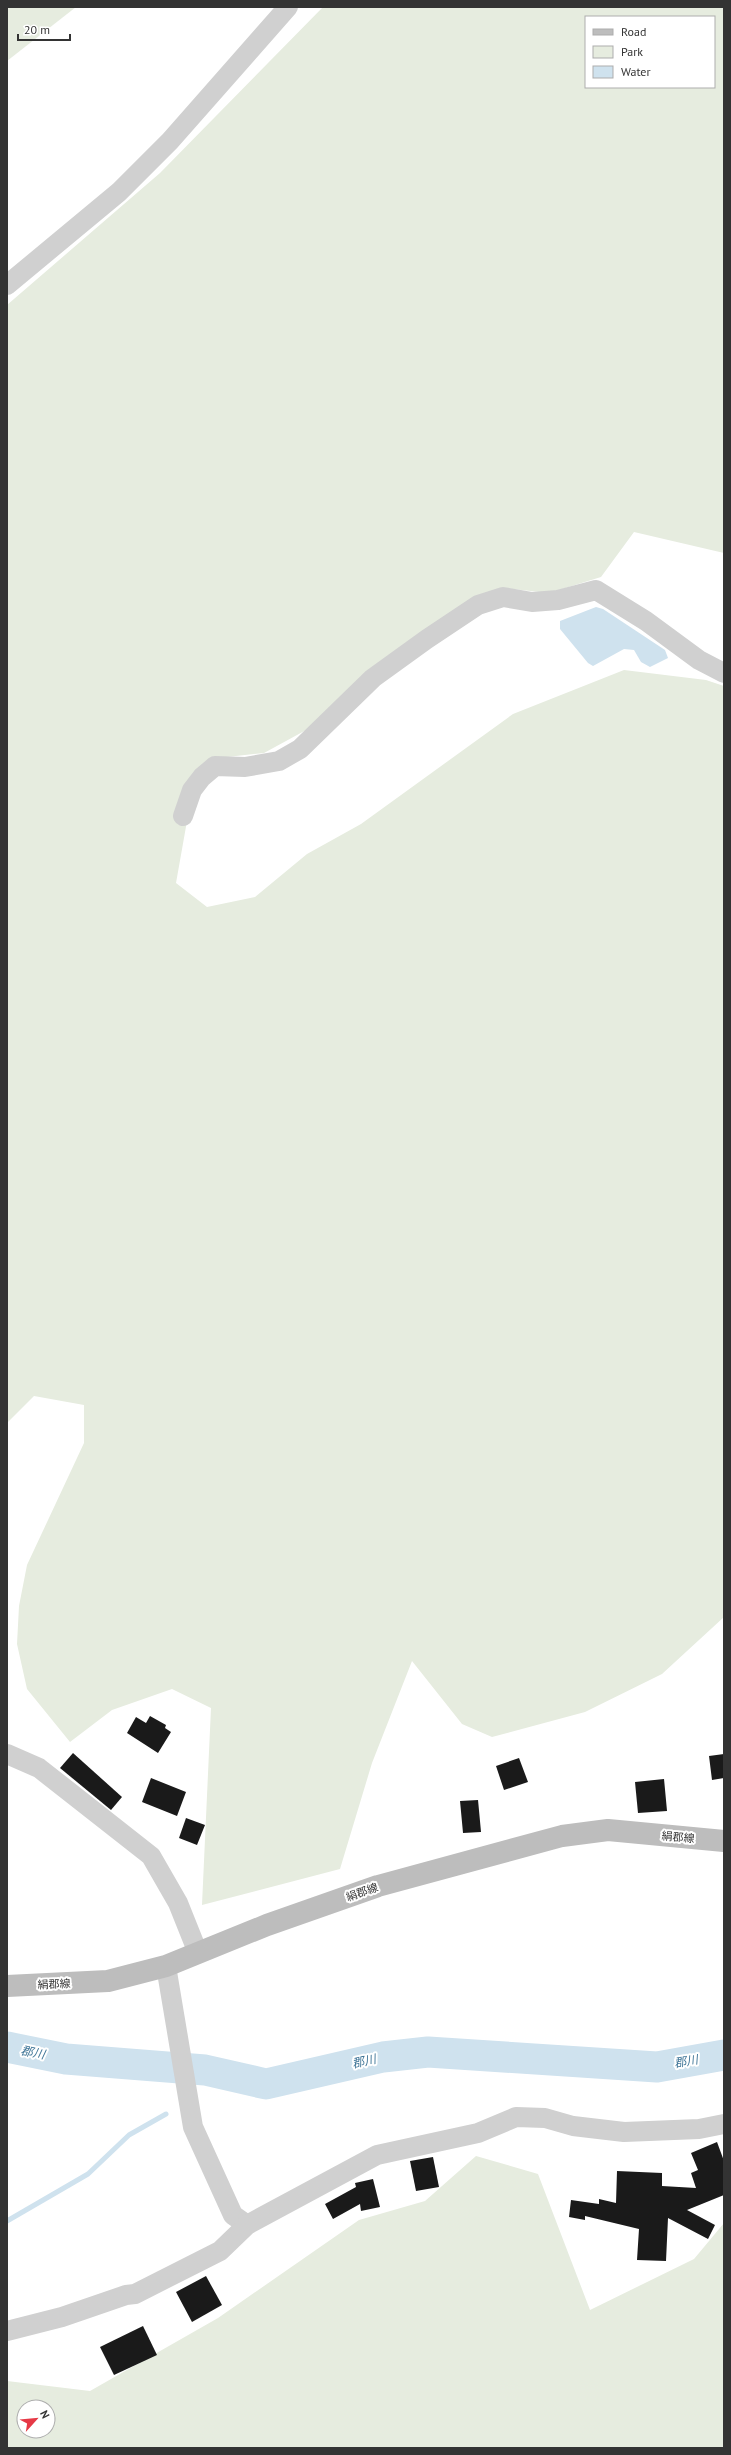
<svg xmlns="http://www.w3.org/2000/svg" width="731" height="2455" font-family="'PT Sans','Noto Sans JP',sans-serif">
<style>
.green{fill:#e6ecdf;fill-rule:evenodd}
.water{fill:#cfe2ee}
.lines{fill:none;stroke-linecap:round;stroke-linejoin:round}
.stream{stroke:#cfe2ee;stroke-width:5}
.river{stroke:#cfe2ee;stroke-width:31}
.building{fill:#1a1a1a}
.minor{stroke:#d0d0d0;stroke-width:20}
.secondary{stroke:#bdbdbd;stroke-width:22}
.labels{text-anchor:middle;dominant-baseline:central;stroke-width:4;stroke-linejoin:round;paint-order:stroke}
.street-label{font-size:11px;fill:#333;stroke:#fff}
.water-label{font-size:12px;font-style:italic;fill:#3f7597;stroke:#fff}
</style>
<rect width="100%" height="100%" fill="#fff"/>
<g class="green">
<path d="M7,7h69l-69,54z"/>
<path d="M323,7h401v546l-90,-21 -33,45 -52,16 -46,-5 -195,141 -44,24 -55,6 -22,62 -11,62 31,24 48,-10 52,-43 54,-30 152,-110 111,-44 82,10 18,6v931l-62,57 -77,38 -93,25 -30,-13 -50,-63 -40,102 -32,106 -138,36 9,-197 -39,-19 -60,21 -42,32 -43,-53 -10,-45 2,-38 8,-41 57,-122v-38l-50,-9 -27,27v-1118l153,-132zM586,17h128v70h-128z"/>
<path d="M476,2156l62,18 52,136 104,-51 30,-36v225h-717v-67l83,10 128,-73 141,-98 66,-19zM24,2407h24v24h-24z"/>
</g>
<path class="water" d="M596,607l7,2 62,41 3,8 -18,9 -9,-5 -7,-12 -10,-1 -31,17 -5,-3 -28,-34v-8z"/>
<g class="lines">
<g class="stream">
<path d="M230,2081l4,-3"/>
<path d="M7,2221l81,-47 41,-39 37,-21"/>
</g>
<path class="river" d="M7,2047l59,12 139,11 61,14 117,-27 45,-5 229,15 67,-12"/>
</g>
<g class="building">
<path d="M150,1716l16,9 -1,3 6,4 -13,21 -31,-20 9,-16 10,6z"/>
<path d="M73,1753l49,44 -11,13 -51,-42z"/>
<path d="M724,1754v24l-12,2 -3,-24z"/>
<path d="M519,1758l9,24 -24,8 -8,-24z"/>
<path d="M151,1778l35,14 -9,24 -35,-14z"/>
<path d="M664,1779l3,32 -29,2 -3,-31z"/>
<path d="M478,1800l3,32 -18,1 -3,-32z"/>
<path d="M186,1818l19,7 -8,20 -18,-7z"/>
<path d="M717,2142l7,19v34l-37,15 28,15 -7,14 -40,-21 -2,43 -29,-1 2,-31 -54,-13v4l-16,-3 2,-17 28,4v-5l17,4 1,-32 45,2v13l34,2 -5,-15 7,-3 -7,-17z"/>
<path d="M433,2157l6,30 -23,4 -6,-30z"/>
<path d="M373,2179l7,28 -19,4 -1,-7 -27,15 -8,-15 31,-17 -1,-4z"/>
<path d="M206,2276l16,29 -30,17 -16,-30z"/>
<path d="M143,2326l14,29 -43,20 -14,-28z"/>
</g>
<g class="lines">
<g class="minor">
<path d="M7,285l112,-93 51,-51 118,-134"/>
<path d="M183,816l9,-26 10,-13 13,-11 30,1 34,-6 21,-12 73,-71 54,-39 51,-34 25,-8 29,5 26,-2 38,-10 50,31 53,39 25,13"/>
<path d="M7,1754l32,14 112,88 27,47 20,50"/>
<path d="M166,1966l27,161 40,88 14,10"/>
<path d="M7,2331l55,-14 64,-22 9,-1 85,-43 27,-26 130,-70 101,-22 38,-16 29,1 28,8 51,6 75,-3 25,-5"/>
</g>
<path class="secondary" d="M7,1986l101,-5 58,-15 101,-41 111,-39 184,-50 46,-6 116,11"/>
</g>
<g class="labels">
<g class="street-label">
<text transform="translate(678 1837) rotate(5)">絹郡線</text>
<text transform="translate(362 1892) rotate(-19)">絹郡線</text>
<text transform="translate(54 1984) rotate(-3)">絹郡線</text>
</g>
<g class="water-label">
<text transform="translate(33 2052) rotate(11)">郡川</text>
<text transform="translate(364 2061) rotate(-13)">郡川</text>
<text transform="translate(686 2061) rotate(-10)">郡川</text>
</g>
</g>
<rect width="731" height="2455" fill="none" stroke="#333333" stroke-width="16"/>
<rect x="585" y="16" width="130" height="72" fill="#ffffff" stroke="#adadad"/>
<rect x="593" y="29" width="20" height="6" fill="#bdbdbd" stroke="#adadad"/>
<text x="621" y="36" font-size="12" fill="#333333">Road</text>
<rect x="593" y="46" width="20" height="12" fill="#e6ecdf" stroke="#adadad"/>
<text x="621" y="56" font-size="12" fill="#333333">Park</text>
<rect x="593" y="66" width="20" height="12" fill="#cfe2ee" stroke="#adadad"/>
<text x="621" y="76" font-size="12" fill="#333333">Water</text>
<g transform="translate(36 2419) rotate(63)"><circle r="19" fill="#ffffff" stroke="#adadad"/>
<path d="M0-3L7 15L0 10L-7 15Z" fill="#e63946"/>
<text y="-6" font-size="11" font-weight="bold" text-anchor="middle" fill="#333333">N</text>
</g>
<path d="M18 34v6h52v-6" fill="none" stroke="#333333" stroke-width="2"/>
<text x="24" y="34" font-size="12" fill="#333333" stroke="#ffffff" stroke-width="3" paint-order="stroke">20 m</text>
</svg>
